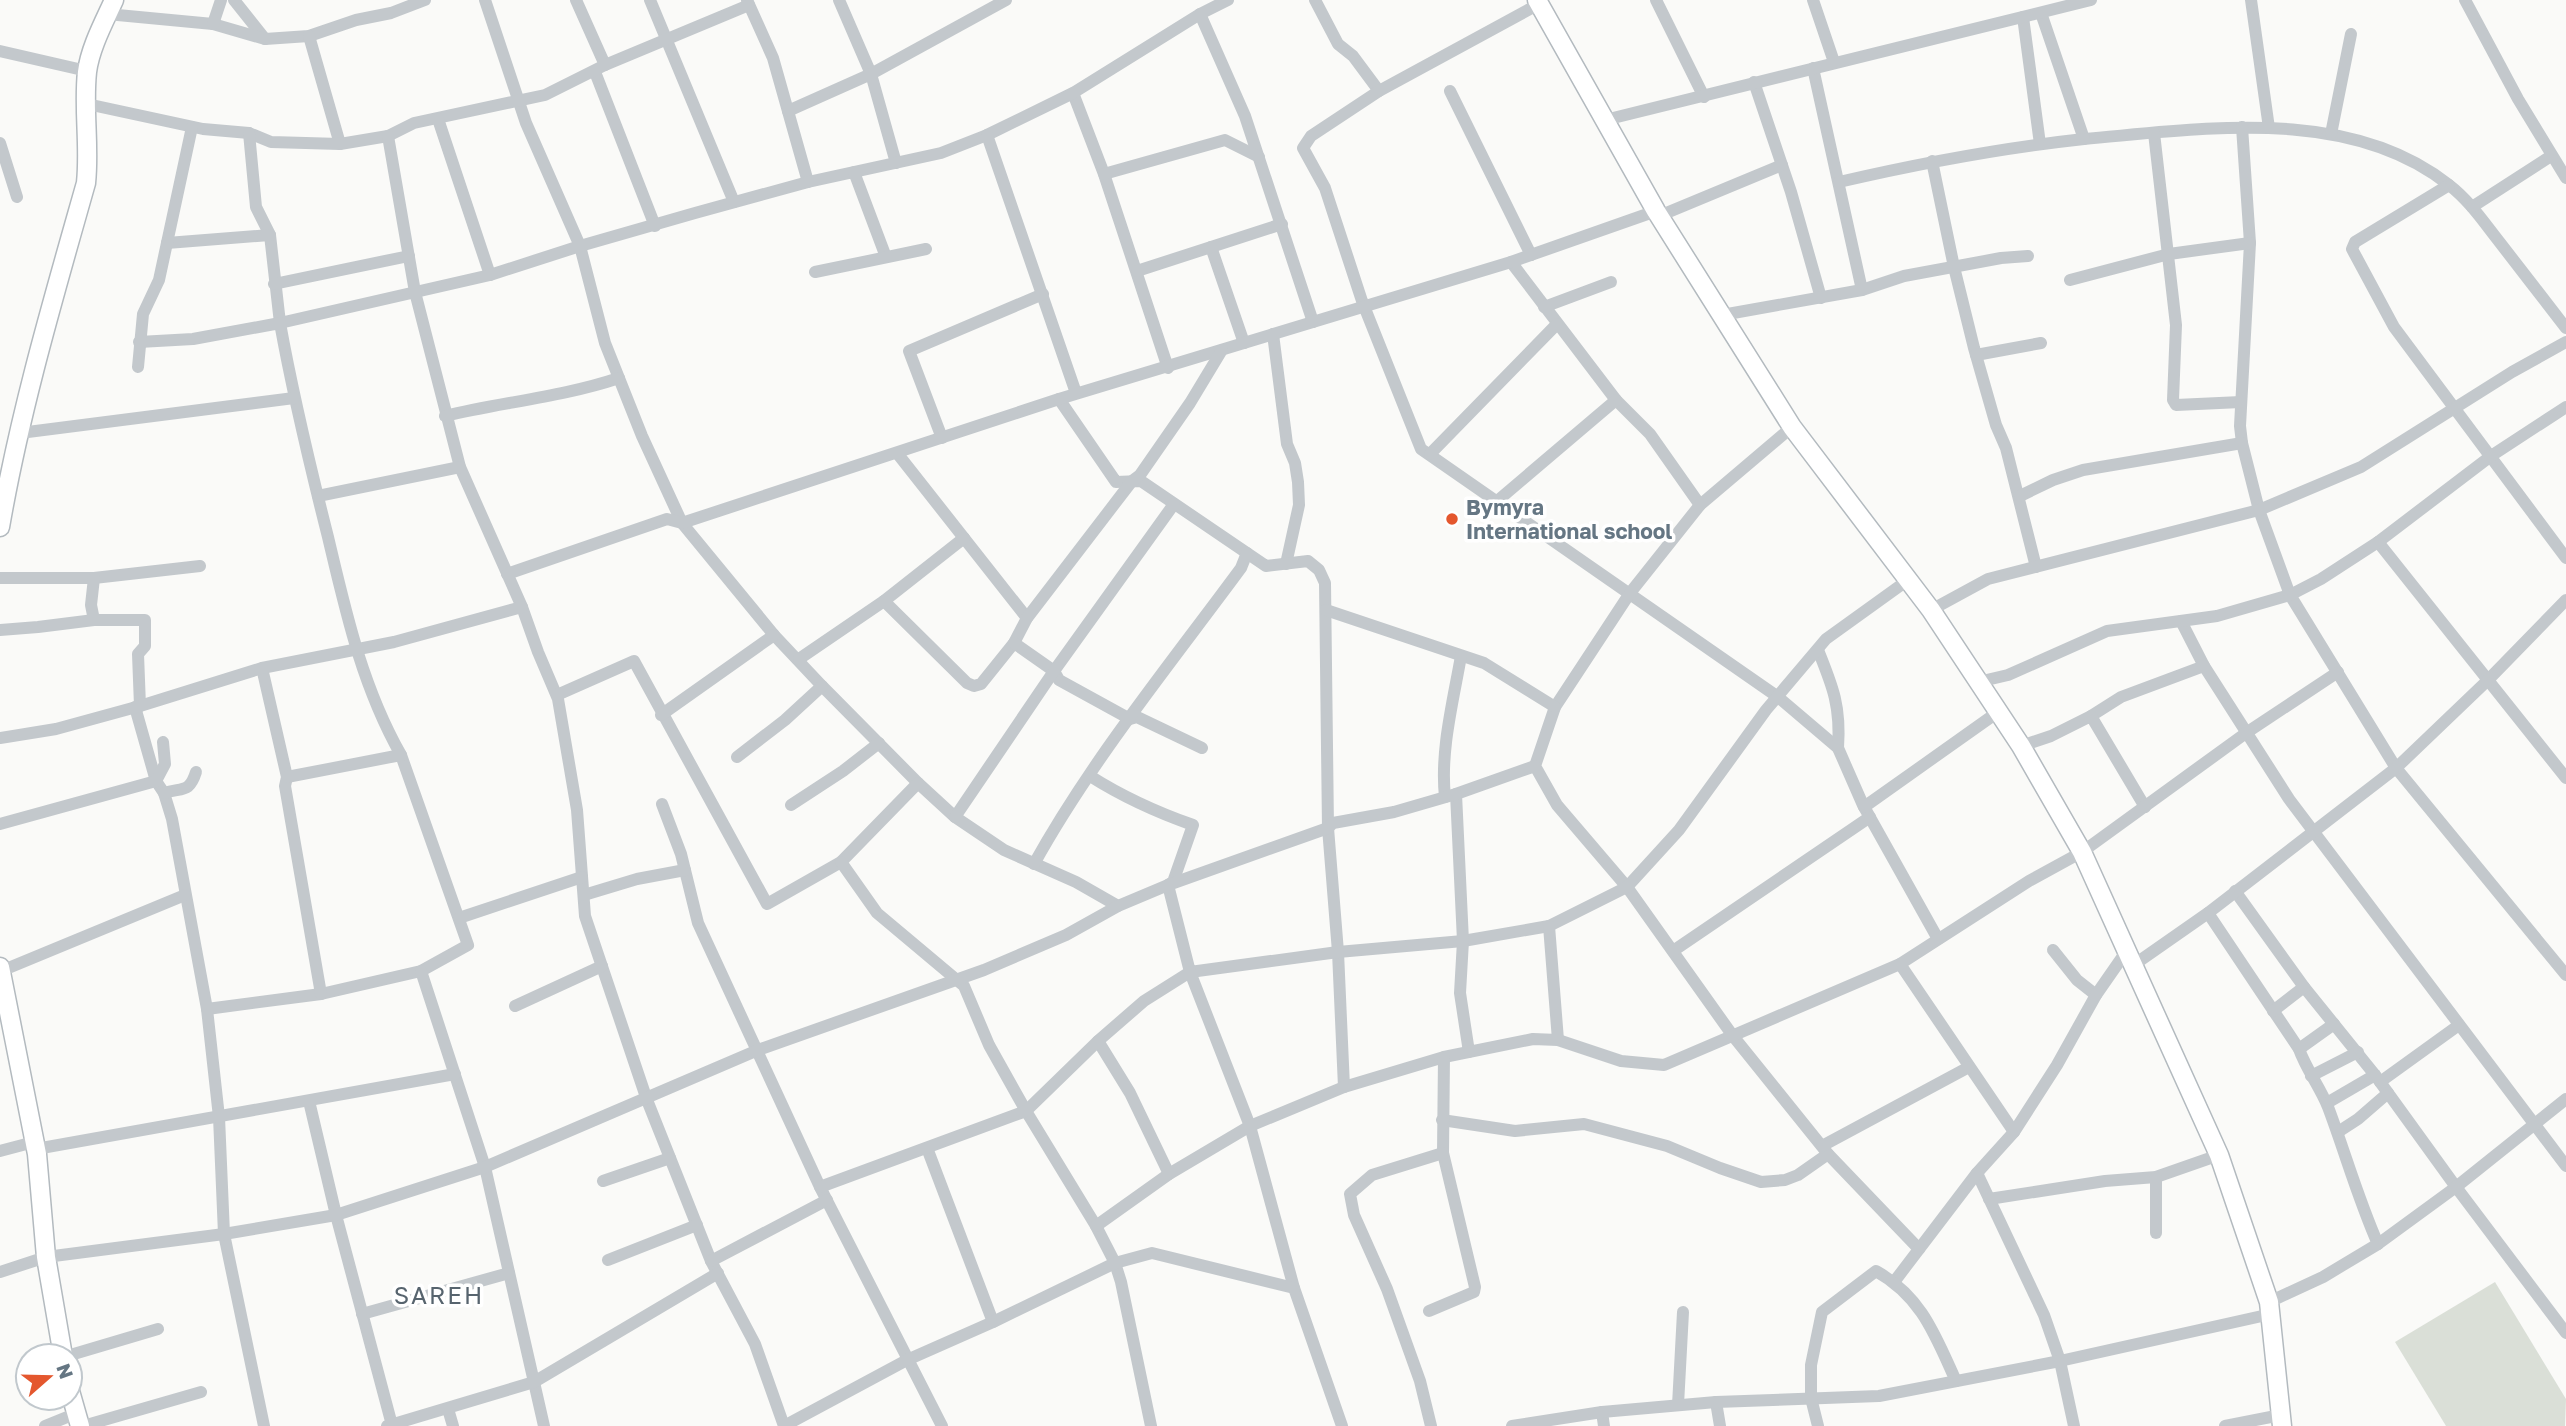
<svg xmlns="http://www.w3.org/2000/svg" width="2566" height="1426" font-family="'Golos Text',sans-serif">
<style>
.green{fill:#dadfd7}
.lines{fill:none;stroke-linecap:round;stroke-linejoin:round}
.secondary-casing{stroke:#b3babf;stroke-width:21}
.street{stroke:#c3c8cc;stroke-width:12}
.secondary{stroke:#fff;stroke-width:18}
.poi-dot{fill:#e4572e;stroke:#fff;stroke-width:2.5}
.labels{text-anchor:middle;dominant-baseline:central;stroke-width:7;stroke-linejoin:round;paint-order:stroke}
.poi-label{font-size:21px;font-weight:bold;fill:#657683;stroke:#fff;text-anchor:start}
.quarter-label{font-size:24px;letter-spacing:2px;fill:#57646e;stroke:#fff}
</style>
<rect width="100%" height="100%" fill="#fafaf8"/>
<path class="green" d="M2495,1282l71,117 -1,27h-119l-51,-84z"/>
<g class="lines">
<defs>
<g id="secondary">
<path d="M1537,0l119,211 136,216 139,183 90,136 61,106 137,303 50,147 13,124"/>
<path d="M0,527c20,-116 54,-231 86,-344 4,-37 -3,-74 1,-111 3,-24 17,-50 27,-72"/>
<path d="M0,967l37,187 9,103 17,99"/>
<path d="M70,1391l10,35"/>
</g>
</defs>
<use href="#secondary" class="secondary-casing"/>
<g class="street">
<path d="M234,0l31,39"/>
<path d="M485,0l41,123 54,123 25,97 37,93 40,87 92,112 48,51 96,97 37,34 49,33 72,32 42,24"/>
<path d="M576,0l29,65"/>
<path d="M650,0l84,202"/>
<path d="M747,0l26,58 35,124"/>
<path d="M839,0l32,74 25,89"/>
<path d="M1315,0l23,44 15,12 26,35"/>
<path d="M1656,0l48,97"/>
<path d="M1813,0l21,62"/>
<path d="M2251,0l18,128"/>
<path d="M2465,0l53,99 48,79"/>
<path d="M1539,4l-160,87 -68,45 -8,12 22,40 37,113 59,148 357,248 60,51 25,57 75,134"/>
<path d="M2041,13l43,126c118,-10 265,-34 365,46 21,16 36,39 52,59 22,28 43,56 65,84"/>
<path d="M107,14l106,10 52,15 44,-3 47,-16 35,-7 34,-13"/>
<path d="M1200,14l45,102 68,206"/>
<path d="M2023,17l17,127"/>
<path d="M213,24l8,-24"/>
<path d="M309,36l31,108"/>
<path d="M0,51l87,20"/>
<path d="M1813,68l49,222"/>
<path d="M595,72l60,154"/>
<path d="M1754,82l37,110 30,106"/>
<path d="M1450,91l81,164"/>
<path d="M1073,93l31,81 64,194"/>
<path d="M87,104l116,25 46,4 22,9 69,2 48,-8 26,-13 131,-28 60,-30 144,-60"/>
<path d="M788,111l83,-37 135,-74"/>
<path d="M438,119l52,156"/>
<path d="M1605,120l486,-120"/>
<path d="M2242,127l8,116 -10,183 2,17 17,67 31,85 106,173 170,207"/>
<path d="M249,133l7,74 14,28 10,88 210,-48 90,-29 115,-33 113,-31 133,-29 46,-18 86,-42 127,-79 28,-14"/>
<path d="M2154,133l22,192 -3,75 3,5 65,-3"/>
<path d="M2331,134l20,-100"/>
<path d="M987,135l89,258"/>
<path d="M388,136l27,156 45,175 62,140 16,45 20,47 19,111 8,106 62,184 64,161 44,83 29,82"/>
<path d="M0,143l17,54"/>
<path d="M1932,161l22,106 20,81 22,77 10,23 30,119"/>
<path d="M854,172l32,85"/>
<path d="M1104,174l121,-34 34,17"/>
<path d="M1839,182c82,-19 162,-34 245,-43"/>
<path d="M2449,185l-94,57 -3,7 42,78 172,231"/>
<path d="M2472,207l79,-51"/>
<path d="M1659,216l123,-51"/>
<path d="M167,243l103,-8"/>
<path d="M1211,247l33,96"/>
<path d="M1511,262l105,138 34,34 50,71"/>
<path d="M1137,271l145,-47"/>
<path d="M815,272l111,-23"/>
<path d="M2070,280l99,-26 81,-11"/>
<path d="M274,284l135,-28"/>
<path d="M1544,307l67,-25"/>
<path d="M1722,315l140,-25 42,-14 97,-18 27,-2"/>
<path d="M1273,334l14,110 8,19 3,19 1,23 -13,59"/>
<path d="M139,342l54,-3 87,-16c13,72 30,143 48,214 18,76 34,149 73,218l67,190 -47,26 -100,23 -114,15"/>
<path d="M1976,355l65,-12"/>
<path d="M138,367l5,-53 16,-34 33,-153"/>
<path d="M1059,399l57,83 25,-1 125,85 42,-5 11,9 6,13 3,245 10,124 6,135"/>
<path d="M445,416c58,-14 117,-19 174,-38"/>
<path d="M1792,427l-92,78 -70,88 -75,114 -20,59 22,39 70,82 106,149 95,118 91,95"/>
<path d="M20,433l274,-35"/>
<path d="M942,438l-33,-87 134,-57"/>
<path d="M897,453l130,165"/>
<path d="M1430,454l127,-130"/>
<path d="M318,496l142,-29"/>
<path d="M2020,496l33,-16 30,-10 159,-27"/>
<path d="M1496,502l120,-102"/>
<path d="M2378,542l188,236"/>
<path d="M507,574l160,-55 15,4 377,-124 452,-137 145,-51"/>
<path d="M0,578h94l106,-12"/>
<path d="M884,601l83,82 7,3 7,-2 33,-41 13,-25 105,-137 8,-6 50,-72 32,-53"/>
<path d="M1326,610l158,53 71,44"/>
<path d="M1931,610l57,-31 271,-69 102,-43 151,-95 54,-30"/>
<path d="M94,620l-3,-15 3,-27"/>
<path d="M2181,621l23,45 85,133 277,367"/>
<path d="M0,630l38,-3 56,-7h51v26l-7,8 2,52"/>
<path d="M1014,643l40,28 5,9 71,39 7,-2 65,31"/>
<path d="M1818,650c15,37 23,57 20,98"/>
<path d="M799,659l85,-58 80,-63"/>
<path d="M262,668l25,109 -2,9 36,208"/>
<path d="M1978,682l30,-7 99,-44 110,-15 73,-21 31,-16 57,-37 113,-86 75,-49"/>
<path d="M557,695l77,-34 133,243 74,-42 77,-79"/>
<path d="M135,707l21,74 8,12 8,26 35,190 12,108 5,117 40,192"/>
<path d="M661,715l113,-80"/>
<path d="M2091,716l30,-19 83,-31"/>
<path d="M0,738l56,-9 84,-23 122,-38 132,-26 128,-35"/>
<path d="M2021,746l30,-10 40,-20 54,91"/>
<path d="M737,757l48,-37 37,-34"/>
<path d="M1090,776c33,21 66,36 103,49l-20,57 -5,3 22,87 148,-20 125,-11 86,-15 78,-39 52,-57 87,-120 60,-71 82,-59"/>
<path d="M287,777l114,-22"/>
<path d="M164,793c18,-6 25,1 32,-21"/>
<path d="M1445,797c-5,-46 8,-95 16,-141"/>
<path d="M662,804l19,50 17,69 122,264 122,239"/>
<path d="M791,805l52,-34 36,-28"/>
<path d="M1864,807l134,-95"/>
<path d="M955,817l99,-146 120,-167"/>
<path d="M0,824l156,-43 9,-17 -2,-22"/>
<path d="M841,862l36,51 87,73 25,59 37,66 70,115 19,37 6,19 30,144"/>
<path d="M1034,864c57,-103 137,-201 207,-296l6,-15"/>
<path d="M2235,891l69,96 71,88 81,112 110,146"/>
<path d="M584,895l53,-16 48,-9"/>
<path d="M2208,913l91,136c7,20 21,38 29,58 17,45 30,92 50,137"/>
<path d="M459,918l123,-41"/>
<path d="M1549,926l9,114"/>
<path d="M2053,950l24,30 19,15"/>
<path d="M1673,951l197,-134"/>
<path d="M1900,964l114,168"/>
<path d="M2135,964l73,-51 188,-145 92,-88 78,-80"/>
<path d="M1,971l184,-76"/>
<path d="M421,971l64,196 59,259"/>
<path d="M515,1006l87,-40"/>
<path d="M2273,1011l31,-24"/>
<path d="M1098,1041l32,52 39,81"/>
<path d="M2299,1049l35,-25"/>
<path d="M1469,1052l-9,-59 3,-52 -7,-147 79,-28"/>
<path d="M2311,1076l47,-24"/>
<path d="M2380,1082l79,-57"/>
<path d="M309,1101l27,114 56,210"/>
<path d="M2327,1103l48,-28"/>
<path d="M1442,1120l73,11 69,-7 83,22 53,22 41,14 24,-2 13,-5 30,-21"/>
<path d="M2338,1132l20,-13 30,-26"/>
<path d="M1822,1146l147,-79"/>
<path d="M927,1148l66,174"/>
<path d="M36,1149l419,-75"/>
<path d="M0,1151l34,-9"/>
<path d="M1977,1173l67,142 16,46 14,65"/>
<path d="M603,1181l67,-23"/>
<path d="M820,1187l206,-76 72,-70 46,-40 46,-29 60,154 44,162 48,138"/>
<path d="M1989,1199l116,-18 51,-4 63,-22"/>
<path d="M1096,1226l73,-52 81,-48 94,-39 100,-30 89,-18 25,1 63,21 43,4 236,-101 129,-83 53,-29 164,-119 92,-61"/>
<path d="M2156,1233v-56"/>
<path d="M608,1260l89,-35"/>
<path d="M711,1261l116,-61"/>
<path d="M0,1272l46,-15 178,-23 112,-19 149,-48 273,-117 226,-80 82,-35 52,-29 50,-21 160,-57 5,-5 61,-11 62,-18"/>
<path d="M1894,1282l83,-109 37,-41 43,-67 39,-70 32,-46"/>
<path d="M2269,1302l54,-25 55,-33 78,-57 110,-88"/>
<path d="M1429,1311l45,-19 1,-5 -32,-134 1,-96"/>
<path d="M362,1314l147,-41"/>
<path d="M67,1356l91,-27"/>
<path d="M1716,1402l4,24"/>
<path d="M1678,1405l5,-93"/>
<path d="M448,1409l5,17"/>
<path d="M1602,1412l2,14"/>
<path d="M45,1426l32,-13"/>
<path d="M83,1426l118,-34"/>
<path d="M387,1426l147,-44 184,-109"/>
<path d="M784,1426l123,-66 86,-38 122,-59 37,-10 142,35"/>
<path d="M1431,1426l-11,-45 -33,-92 -33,-74 -4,-21 22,-19 71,-22"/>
<path d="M1512,1426l90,-14 114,-10 163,-6 181,-35 211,-47"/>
<path d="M1818,1426l-7,-28v-33l11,-53 54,-41c46,26 59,64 80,110"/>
<path d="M2225,1426l56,-11"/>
</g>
<use href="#secondary" class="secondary"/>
</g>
<circle class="poi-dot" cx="1452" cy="519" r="7"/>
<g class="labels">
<g class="poi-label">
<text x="1466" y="507">Bymyra<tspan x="1466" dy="24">International school</tspan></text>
</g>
<g class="quarter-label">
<text x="439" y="1294">SAREH</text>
</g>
</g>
<g transform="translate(49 1377) rotate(70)"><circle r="33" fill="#ffffff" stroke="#c1c8cd" stroke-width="2"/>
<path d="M0-5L12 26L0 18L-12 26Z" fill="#e4572e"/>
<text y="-10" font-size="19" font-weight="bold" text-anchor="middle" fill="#657683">N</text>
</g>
</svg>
